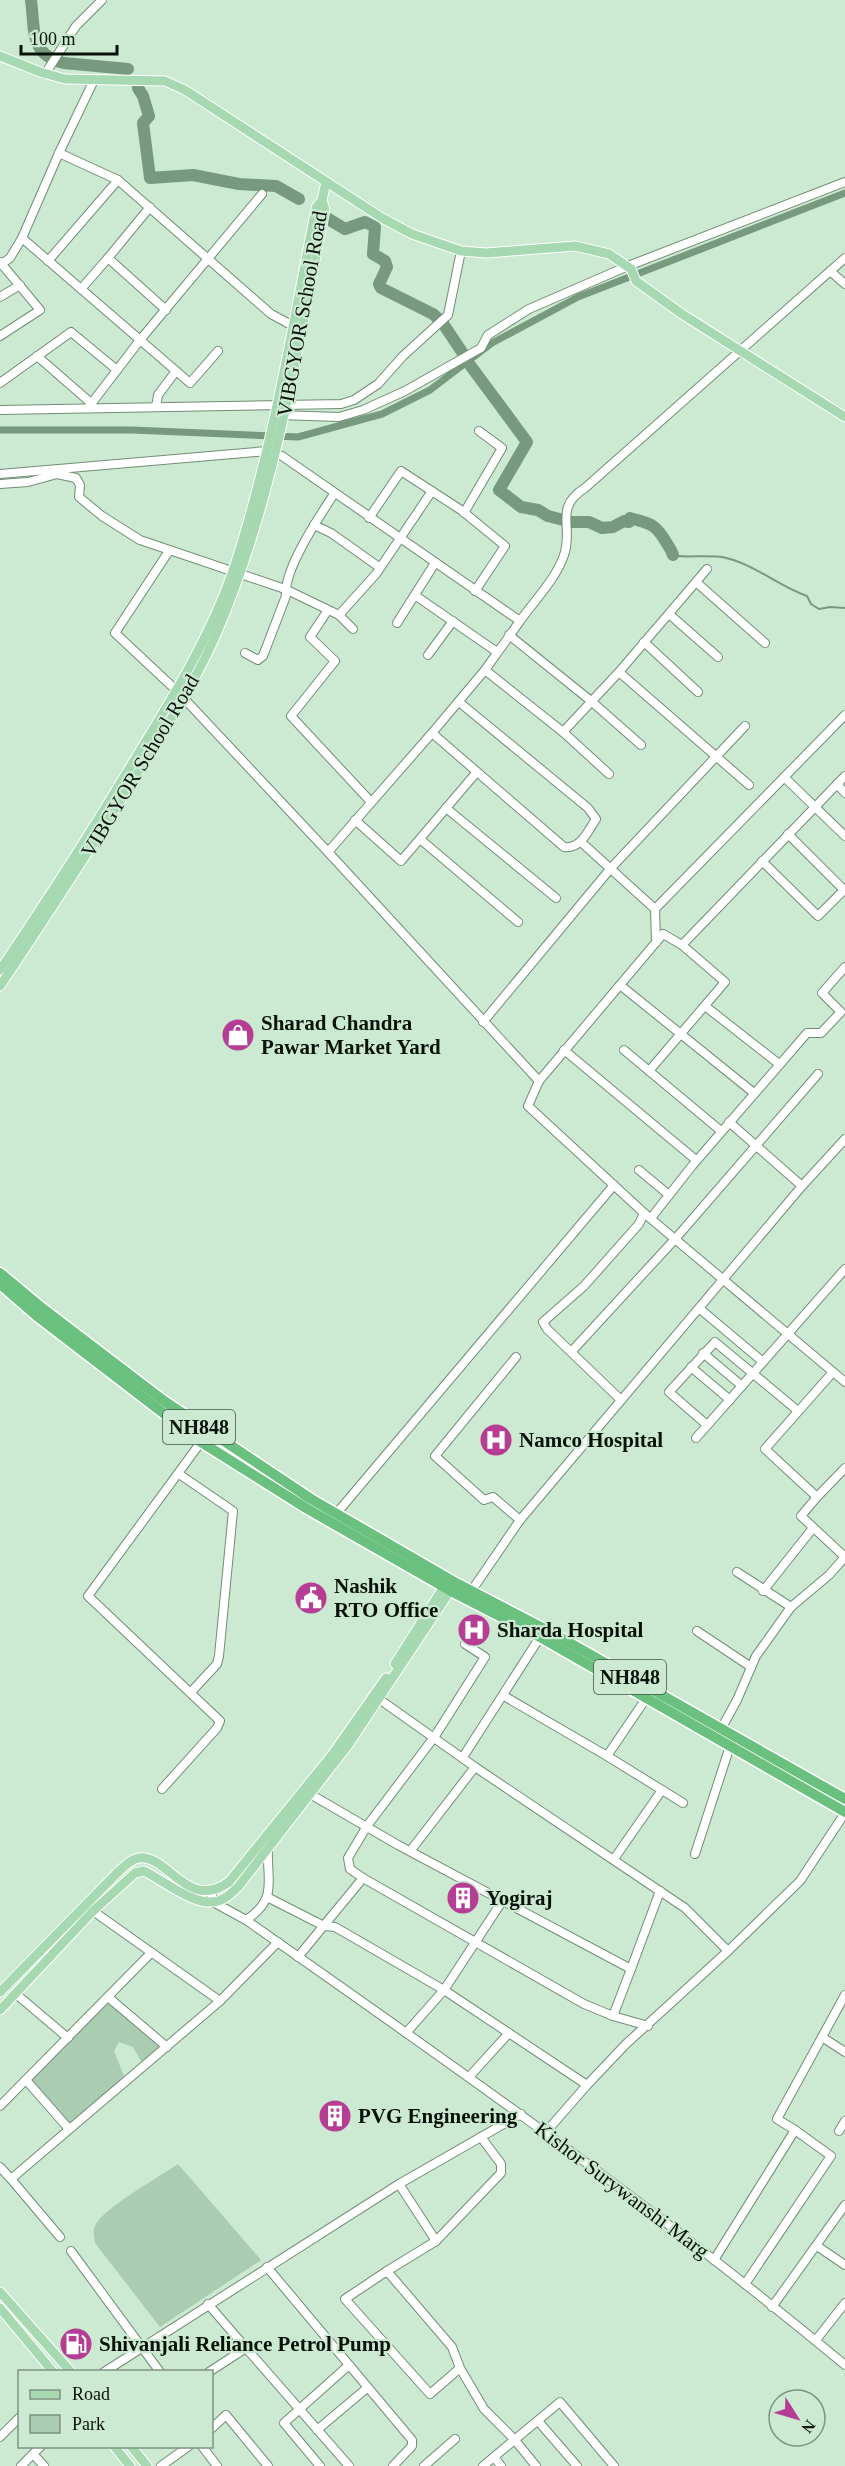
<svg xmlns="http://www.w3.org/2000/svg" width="845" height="2466" font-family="Georgia,serif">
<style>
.green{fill:#aaccb0}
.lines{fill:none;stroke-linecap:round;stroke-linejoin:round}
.stream{stroke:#77997e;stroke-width:2}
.canal{stroke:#77997e;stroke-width:7}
.river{stroke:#77997e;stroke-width:12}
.minor-casing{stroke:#728d76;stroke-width:10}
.major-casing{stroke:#fff;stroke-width:11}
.highway-casing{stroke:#fff;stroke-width:13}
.minor{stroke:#fff;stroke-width:8}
.major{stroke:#a6d9b2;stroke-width:9}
.highway{stroke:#6ac07e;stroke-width:10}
.labels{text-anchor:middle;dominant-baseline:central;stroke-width:4.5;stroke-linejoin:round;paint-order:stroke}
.shield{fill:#cce9d1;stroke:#435246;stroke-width:1.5}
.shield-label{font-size:20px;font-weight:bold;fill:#08120a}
.street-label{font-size:21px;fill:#08120a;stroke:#cce9d1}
.poi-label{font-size:21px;font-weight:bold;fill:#08120a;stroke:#cce9d1;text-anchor:start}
</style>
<rect width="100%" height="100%" fill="#cce9d1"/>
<g class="green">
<path d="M110,1998l54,49 -22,16 -9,-16 -14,-5 -5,9 10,25 -54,50 -41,-46z"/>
<path d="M178,2164l83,96 -101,67 -65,-84c-1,-7 -3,-13 1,-19 12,-19 62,-46 82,-60z"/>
</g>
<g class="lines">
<path class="stream" d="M673,555c3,3 38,0 49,2 31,6 56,29 85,39l4,8 8,5 11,-2 15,1"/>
<path class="canal" d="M0,430h132l166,7 84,-23 48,-24 62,-47 86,-46 267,-104"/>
<g class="river">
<path d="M31,0c4,29 -2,55 33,63l64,6"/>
<path d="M138,88l5,8 6,20 -6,7 7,55 43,-3 46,9 37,2 23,13"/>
<path d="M325,217l20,12 20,-7 10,5 -2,27 12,7 2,6 -8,17 2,4 52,26 9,8 22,33"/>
<path d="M470,365l57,77 -28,48 22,17 17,3 10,6 23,6h18l13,6 11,-1 11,-6 5,1 1,-4c20,6 25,5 36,24 3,5 5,7 7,13"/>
</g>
<defs>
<g id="minor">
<path d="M45,74l31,-48 26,-26"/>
<path d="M94,80l-35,73 -37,85 168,145 28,-32"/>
<path d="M59,153l59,27 153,134 26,14"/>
<path d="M108,258l42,-51"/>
<path d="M48,261l70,-81"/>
<path d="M0,262l40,48 -40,26"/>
<path d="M0,265l10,-7 12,-20"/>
<path d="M830,271l15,13"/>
<path d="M81,289l27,-31 58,52"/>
<path d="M0,297l20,-12"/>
<path d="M37,356l54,47"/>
<path d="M0,383l71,-51 46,38"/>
<path d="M156,407l2,-12 18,-24"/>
<path d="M88,408l52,-68 122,-146"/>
<path d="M0,410l341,-6 13,-4 24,-16 25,-28 45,-41 13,-64"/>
<path d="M279,415l60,2 24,-7 42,-19 76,-43 7,-13 41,-26 99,-43 217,-84"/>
<path d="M0,474l267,-23 15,5 238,165c14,-20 36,-42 44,-66 10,-28 -11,-47 21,-67l260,-230"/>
<path d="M0,484l28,-2 29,-8 19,4 4,7 -1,12 23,19 38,24 145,49 54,26 14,14"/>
<path d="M464,513l38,-65 -23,-17"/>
<path d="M369,518l32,-47 60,39 44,36 -30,45"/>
<path d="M314,525l17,8 48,34"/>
<path d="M169,551l-54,82 62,58 151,161"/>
<path d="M696,582l69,61"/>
<path d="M416,596l81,56"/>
<path d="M328,610l-18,27 25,24 -44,55 80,86"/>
<path d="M669,614l49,43"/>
<path d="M339,615l37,-41 56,-83"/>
<path d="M520,621l-35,49 -53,63 -104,119 211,229 -11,25 116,107 201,169"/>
<path d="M397,623l38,-60"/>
<path d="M509,635l82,66 50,44"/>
<path d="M644,642l54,50"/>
<path d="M245,653l13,7 5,-4 23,-60c-3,-26 33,-79 48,-102"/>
<path d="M428,655l25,-34"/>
<path d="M485,670l78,62 46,42"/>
<path d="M619,672l88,-103"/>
<path d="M563,732l56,-60 130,113"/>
<path d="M432,733l132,114c17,2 24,-16 32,-28l-8,-11 -129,-106"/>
<path d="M784,777l61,59"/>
<path d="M837,784l8,9"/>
<path d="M446,808l110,90"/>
<path d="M355,820l46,41 75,-88"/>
<path d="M788,834l56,56"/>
<path d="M420,839l98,83"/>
<path d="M581,842l74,67 1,33"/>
<path d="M762,861l56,55 27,-27"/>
<path d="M655,909l190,-194"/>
<path d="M620,985l134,108"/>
<path d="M705,1006l74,58"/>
<path d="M483,1022l128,-154 134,-142"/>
<path d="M564,1050l132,110"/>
<path d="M624,1050l97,81"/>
<path d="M649,1071l76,-89 -43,-37"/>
<path d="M539,1081l124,-147 19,11 163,-169"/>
<path d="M729,1122l73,64"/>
<path d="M639,1170l30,25"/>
<path d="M651,1218l41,-52 115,-133h14l20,-21 -19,-19 23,-26"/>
<path d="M700,1309l63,53"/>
<path d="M572,1351l104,-113 142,-164"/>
<path d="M703,1353l39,33"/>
<path d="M516,1357l-81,99 49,44 9,-3 27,23"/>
<path d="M691,1367l39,33"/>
<path d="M833,1372l-68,77 52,48 28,-29"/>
<path d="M621,1400l-74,-71 -4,-7 41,-36 55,-62 5,-11"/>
<path d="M707,1425l-38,-33 46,-50 83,69"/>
<path d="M696,1438l149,-169"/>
<path d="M179,1474l54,37 -14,145 -2,8 -26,28"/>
<path d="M817,1497l-16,19 44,41"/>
<path d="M336,1514l278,-329"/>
<path d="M737,1572l54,35"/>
<path d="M763,1591l50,-63"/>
<path d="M470,1593l50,-73 282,-334 43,-47"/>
<path d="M697,1631l54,36"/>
<path d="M504,1696l103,60 40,-59"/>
<path d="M379,1699l96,68 210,141 43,43 72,-70 45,-68"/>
<path d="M720,1731l17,-31 19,-44 35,-49 38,-32 16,-18"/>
<path d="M607,1756l55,34"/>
<path d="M463,1757l77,-120"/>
<path d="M162,1789l55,-61 3,-7 -132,-125 113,-154"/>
<path d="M310,1794l88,51 233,124 -18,47"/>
<path d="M411,1850l64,-83"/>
<path d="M695,1854l36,-111"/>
<path d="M614,1859l48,-69 21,13"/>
<path d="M363,1878l-13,-9 -2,-11 19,-32 68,-90 50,-79 -20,-13"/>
<path d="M210,1891l5,12 31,17c204,143 408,286 599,445"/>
<path d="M267,1897l57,29 11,1 109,63 143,95 -41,47"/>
<path d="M93,1911l127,90"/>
<path d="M246,1920c33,-21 20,-41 22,-74"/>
<path d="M298,1957l65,-79 221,126 29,12 35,10"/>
<path d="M631,1969l29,-78"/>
<path d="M16,1994l52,44"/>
<path d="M108,1997l59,50"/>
<path d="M406,2033l38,-43 59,-90"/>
<path d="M822,2037l23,15"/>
<path d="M469,2077l40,-44"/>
<path d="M26,2080l43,49"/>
<path d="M587,2085l39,-41 102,-93"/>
<path d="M0,2106l151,-153"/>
<path d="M795,2130l-18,-11 68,-124"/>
<path d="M839,2131l6,-10"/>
<path d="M0,2167l11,12 209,-178 58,-59"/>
<path d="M11,2179l49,58"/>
<path d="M436,2241l65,-68v-9l-20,-27"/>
<path d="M817,2246l28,19"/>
<path d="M71,2251l89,121"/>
<path d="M714,2260l81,-130 36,26 -86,128"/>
<path d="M267,2267l145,173v6l-19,20"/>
<path d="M387,2271l49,-30 -37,-57"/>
<path d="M208,2304l38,44"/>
<path d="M772,2307l73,-102"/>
<path d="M816,2340l29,-37"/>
<path d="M460,2368l-30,26 -85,-95 42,-28 65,76 8,21 24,41 30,30 22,27"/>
<path d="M104,2372l295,-188 122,-70"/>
<path d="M209,2372l37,-24 103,118"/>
<path d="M538,2421l39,45"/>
<path d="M212,2428l14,-13 42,51"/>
<path d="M317,2430l50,-42"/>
<path d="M0,2437l20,-20"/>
<path d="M202,2446l15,20"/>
<path d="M33,2454l11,12"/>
<path d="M494,2457l7,9"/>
<path d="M21,2466l20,-20"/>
<path d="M161,2466l28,-20"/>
<path d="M320,2466l-36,-43 65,-58"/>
<path d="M424,2466l31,-27"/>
<path d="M483,2466l77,-64 54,64"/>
</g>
<g id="major">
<path d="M0,56l40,16 25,7 100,2 20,9 197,128 30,16 49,17 25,2 89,-7 34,8 22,15 5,12 46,33 163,103"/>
<path d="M0,970c46,-68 90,-136 132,-206 38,-62 77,-124 101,-193 39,-118 59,-241 83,-363l6,-8 4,-18"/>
<path d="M0,986c45,-67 88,-134 131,-202 29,-47 60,-94 83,-145 60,-136 82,-284 111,-429l-3,-10"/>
<path d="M395,1664l52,-82"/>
<path d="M0,1992l119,-121c6,-5 12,-12 20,-13 29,-4 48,54 90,24l103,-127 54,-77"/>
<path d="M0,2010l93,-99 42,-38 9,-2c21,10 56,41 79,28 5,-2 10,-8 15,-12l110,-142 106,-160"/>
<path d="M0,2292l71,80"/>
<path d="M0,2308l53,64"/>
<path d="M114,2446l16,20"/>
<path d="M131,2446l16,20"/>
</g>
<g id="highway">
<path d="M0,1273l42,35 122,93 147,98 145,84 98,51 291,165"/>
<path d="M0,1284l37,32 164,126 105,66 145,83 89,46 305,175"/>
</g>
</defs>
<use href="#minor" class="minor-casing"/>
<use href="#major" class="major-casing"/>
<use href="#highway" class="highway-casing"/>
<use href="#minor" class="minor"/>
<use href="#major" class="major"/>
<use href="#highway" class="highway"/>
</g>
<defs>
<symbol id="shop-disc" viewBox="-11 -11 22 22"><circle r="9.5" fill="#b53e94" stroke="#cce9d1"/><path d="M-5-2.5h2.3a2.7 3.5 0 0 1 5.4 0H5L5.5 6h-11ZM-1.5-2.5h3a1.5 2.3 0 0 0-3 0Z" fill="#fff"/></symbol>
<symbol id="hospital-disc" viewBox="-11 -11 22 22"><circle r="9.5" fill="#b53e94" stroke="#cce9d1"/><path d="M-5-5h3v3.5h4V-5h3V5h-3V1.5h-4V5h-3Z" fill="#fff"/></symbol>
<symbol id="civic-disc" viewBox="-11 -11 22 22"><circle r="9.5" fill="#b53e94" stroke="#cce9d1"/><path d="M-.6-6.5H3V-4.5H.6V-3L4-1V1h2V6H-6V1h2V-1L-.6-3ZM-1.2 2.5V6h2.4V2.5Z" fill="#fff"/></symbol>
<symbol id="building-disc" viewBox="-11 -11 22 22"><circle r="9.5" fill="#b53e94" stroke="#cce9d1"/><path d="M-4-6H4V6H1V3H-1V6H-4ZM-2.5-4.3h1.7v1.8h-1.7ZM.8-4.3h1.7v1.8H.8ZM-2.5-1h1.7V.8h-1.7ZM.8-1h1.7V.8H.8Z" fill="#fff"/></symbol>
<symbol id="fuel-disc" viewBox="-11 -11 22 22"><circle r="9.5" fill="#b53e94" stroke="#cce9d1"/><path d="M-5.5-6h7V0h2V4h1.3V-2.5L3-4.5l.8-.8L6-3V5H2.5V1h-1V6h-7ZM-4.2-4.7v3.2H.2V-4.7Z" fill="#fff"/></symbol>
</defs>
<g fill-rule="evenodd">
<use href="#shop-disc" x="219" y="1016" width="38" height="38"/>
<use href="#hospital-disc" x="477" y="1421" width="38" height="38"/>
<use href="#civic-disc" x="292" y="1579" width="38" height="38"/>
<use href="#hospital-disc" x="455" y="1611" width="38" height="38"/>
<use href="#building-disc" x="444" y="1879" width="38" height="38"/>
<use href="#building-disc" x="316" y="2097" width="38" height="38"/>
<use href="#fuel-disc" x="57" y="2325" width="38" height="38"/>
</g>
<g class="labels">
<g class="shield">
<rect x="163" y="1410" width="72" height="34" rx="4.5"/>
<rect x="594" y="1660" width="72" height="34" rx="4.5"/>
</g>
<g class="shield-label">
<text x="199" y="1427">NH848</text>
<text x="630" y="1677">NH848</text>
</g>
<g class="street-label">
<text transform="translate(302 314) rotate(-80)">VIBGYOR School Road</text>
<text transform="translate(140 766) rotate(-59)">VIBGYOR School Road</text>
<text transform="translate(622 2190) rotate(37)">Kishor Surywanshi Marg</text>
</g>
<g class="poi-label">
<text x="261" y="1023">Sharad Chandra<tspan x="261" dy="24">Pawar Market Yard</tspan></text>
<text x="519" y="1440">Namco Hospital</text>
<text x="334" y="1586">Nashik<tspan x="334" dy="24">RTO Office</tspan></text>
<text x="497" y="1630">Sharda Hospital</text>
<text x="486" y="1898">Yogiraj</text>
<text x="358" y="2116">PVG Engineering</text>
<text x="99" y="2344">Shivanjali Reliance Petrol Pump</text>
</g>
</g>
<rect x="18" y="2370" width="195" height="78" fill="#cce9d1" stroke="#7e9381" stroke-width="1.5"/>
<rect x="30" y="2390" width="30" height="9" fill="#a6d9b2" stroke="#7e9381" stroke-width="1.5"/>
<text x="72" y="2400" font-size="18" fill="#08120a">Road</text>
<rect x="30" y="2415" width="30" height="18" fill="#aaccb0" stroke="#7e9381" stroke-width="1.5"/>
<text x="72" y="2430" font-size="18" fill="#08120a">Park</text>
<g transform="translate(797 2418) rotate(127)"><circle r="28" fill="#cce9d1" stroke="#7e9381" stroke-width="1.5"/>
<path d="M0-4.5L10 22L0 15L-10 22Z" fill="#b53e94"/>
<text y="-9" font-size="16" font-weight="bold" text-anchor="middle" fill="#08120a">N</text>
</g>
<path d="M21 45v9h96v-9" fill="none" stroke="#08120a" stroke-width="3"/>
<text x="30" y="45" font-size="18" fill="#08120a" stroke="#cce9d1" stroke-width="4.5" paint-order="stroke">100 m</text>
</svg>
